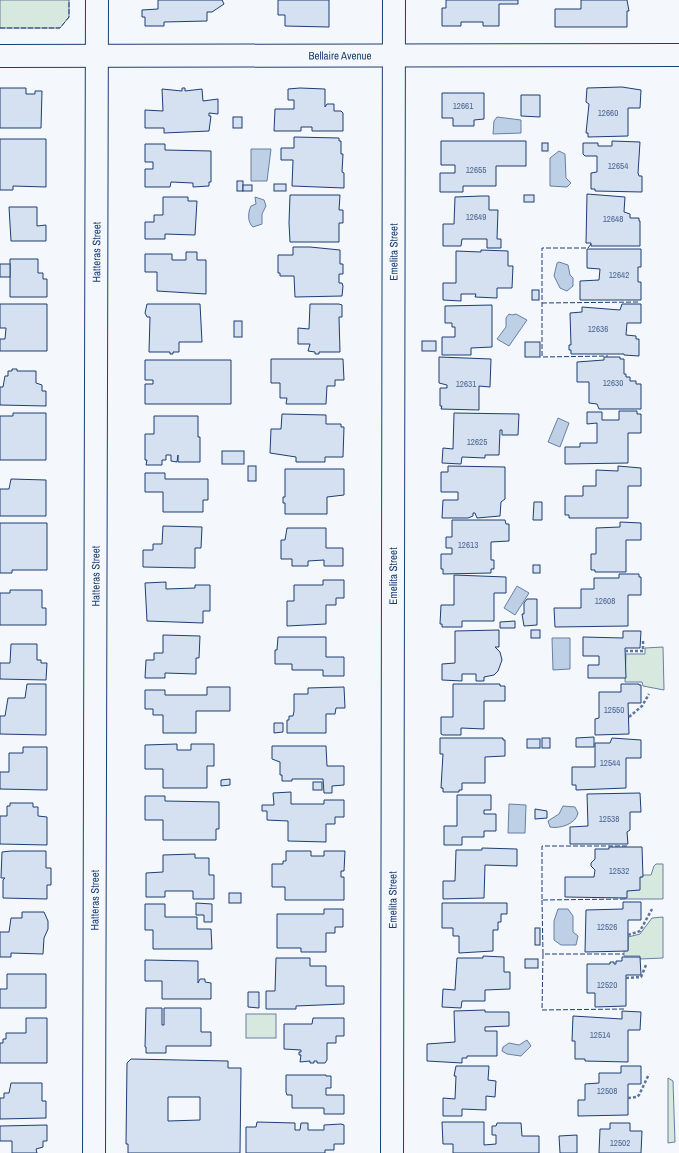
<svg xmlns="http://www.w3.org/2000/svg" width="679" height="1153" font-family="'Archivo Narrow',sans-serif">
<style>
.green{fill:#d7e8df;stroke:#687fa3}
.water{fill:#bed0e5;stroke:#687fa3}
.building{fill:#d5e0f0;stroke:#1d3f73;fill-rule:evenodd}
.lines{fill:none;stroke-linecap:round;stroke-linejoin:round}
.minor-casing{stroke:#1d3f73;stroke-width:24}
.path{stroke:#5e769c;stroke-width:2.5;stroke-dasharray:3 2;stroke-linecap:butt}
.minor{stroke:#f4f7fb;stroke-width:22}
.fence{stroke:#1d3f73;stroke-width:1;stroke-dasharray:5 2;stroke-linecap:butt}
.labels{text-anchor:middle;dominant-baseline:central;stroke-width:3;stroke-linejoin:round;paint-order:stroke}
.number-label{font-size:9px;fill:#4b6792}
.street-label{font-size:11px;fill:#1d3f73;stroke:#f4f7fb}
</style>
<rect width="100%" height="100%" fill="#f4f7fb"/>
<g class="green">
<path d="M0,0h69v17l-9,11h-60z"/>
<path d="M663,647l1,43 -21,-4 -1,-4h-17l1,-28h19v-6z"/>
<path d="M656,864h7v35h-38l2,-8 13,-14h2l1,-2h8l3,-9z"/>
<path d="M663,917v41l-23,1v-3h-16v-5l4,-1v-13l12,-3 12,-16z"/>
<rect x="246" y="1014" width="30" height="24"/>
<path d="M668,1078l5,3 2,61 -7,1z"/>
</g>
<g class="water">
<path d="M497,117l24,3v13l-28,1 1,-13z"/>
<path d="M251,149h20l-4,32h-16z"/>
<path d="M559,151l6,3 1,24 5,5 -4,4 -17,-1v-28z"/>
<path d="M255,197l9,3 2,6 -4,8v10l-9,3c-6,-5 -5,-15 -2,-21l5,-2z"/>
<path d="M559,262l9,3 2,10 3,3v8l-6,5 -7,-3 -6,-12 3,-13z"/>
<path d="M509,314l3,1 4,-1 11,6 -18,26 -12,-7 9,-12v-9z"/>
<path d="M558,418l11,5 -9,24 -12,-5z"/>
<path d="M517,586l12,7 -14,22 -11,-7z"/>
<path d="M552,638h18v31l-17,1z"/>
<path d="M509,804l17,1 -1,28h-17z"/>
<path d="M563,806l12,1 3,6c-2,11 -18,16 -28,14l-2,-6 11,-7z"/>
<path d="M558,909h10l5,7v16l5,4 -2,9h-15l-7,-5v-19z"/>
<path d="M527,1040l4,6 -10,10 -14,-2 -5,-3 1,-4 6,-4 10,2z"/>
</g>
<g class="building">
<path d="M158,0h64l2,4 -12,8h-5v9l-43,1v4h-19v-9h-3v-7l16,-1z"/>
<path d="M278,0h51v27l-44,-1v-11h-7z"/>
<path d="M446,0h72v4h-19v22h-16v-4h-22v4h-19v-18h4z"/>
<path d="M581,0h46l2,11h-2v16h-72v-18h26z"/>
<path d="M622,87l19,3 -1,18h-12v28l-40,1v-4h-2l3,-29 -3,-2 1,-14z"/>
<path d="M0,88h26v6h9v-3h7l-1,37h-41z"/>
<path d="M182,88h3v3l17,-2 1,12 15,-2v15l-9,-1v3h2l-2,15 -45,2v-5h-19v-18l18,1 -1,-22 20,2z"/>
<path d="M300,88l25,1v18l2,-3h7v7h7l2,2v18h-31v-4h-11v4h-27l1,-22h19v-9h-6v-11z"/>
<path d="M442,93h42v26l-10,1v6h-21v-8h-11z"/>
<path d="M521,95h19v22l-19,-1z"/>
<rect x="233" y="117" width="9" height="11"/>
<path d="M294,137l45,1v3h2v13h2l-1,18 2,1v15l-52,-2 1,-26h-12v-12h13z"/>
<path d="M0,139h46v48l-33,-1v4h-13z"/>
<path d="M441,141h85v25h-30v20h-33v6h-23v-19h15v-8h-14z"/>
<path d="M612,141l28,1 -2,31 1,3h3v16l-47,-1v-2h-4v-16l6,-1v-16h-12l-2,-2v-11h15v3h14z"/>
<rect x="542" y="143" width="6" height="8"/>
<path d="M145,144h20v6l46,1v31h-2v4l-16,1v-4l-22,-1 -1,5h-25v-18h8v-7h-8z"/>
<rect x="237" y="181" width="6" height="10"/>
<rect x="274" y="184" width="12" height="7"/>
<rect x="243" y="185" width="9" height="6"/>
<path d="M587,194l38,3 -1,15 6,2v4h9v3h1v25h-49v-3h-5z"/>
<path d="M290,195h50l-1,15h4v13h-4v19h-49l-1,-19z"/>
<rect x="524" y="195" width="10" height="7"/>
<path d="M482,196h7v14h9l-1,29h4v9h-14v-9h-25l-1,7h-18v-22h11l1,-27z"/>
<path d="M163,197h25v4h9l-2,34 -30,-1v5h-20v-17h9v-7h9z"/>
<path d="M9,207h28v19l9,-1v16h-35z"/>
<path d="M293,247h17l30,3v14h3v10h-4v9h3l1,3 -1,10 -47,1 -1,-21h-14v-3h-2v-18h15z"/>
<path d="M587,249h54v18h-3v15h3v18h-61v-19l19,-1 1,-11 -13,-1z"/>
<path d="M481,250l27,1v15h5l-1,22h-15v10l-22,-1 1,-3h-15v7l-18,-1v-17h13v-32l25,1z"/>
<path d="M186,252h11v8h9v34l-49,-3v-19h-12v-18h27v6h14z"/>
<path d="M10,259h28v14h5v6h4v18h-37z"/>
<rect x="0" y="264" width="10" height="13"/>
<rect x="532" y="290" width="7" height="10"/>
<path d="M0,304h47v47h-47v-12h5l1,-11h-6z"/>
<path d="M147,304h53l2,38h-23v10h-6v2h-3v-2h-21l1,-35h-3l-2,-4z"/>
<path d="M310,304h29l3,1v12h-3l1,35h-21v2h-4v-2l-7,-1 2,-7h-12v-16l11,1z"/>
<path d="M622,304h19v19h-14l-1,12 10,1v3h3v17l-15,-1v-1h-53v-4h-2v-5h2l-1,-32 12,-1v-5l38,3z"/>
<path d="M492,305v42l-21,1v7h-29v-18h13v-10h-3v-4h-7v-17z"/>
<rect x="234" y="321" width="8" height="16"/>
<rect x="422" y="341" width="14" height="10"/>
<rect x="525" y="342" width="15" height="15"/>
<path d="M439,357l52,2 -1,28 -11,-1v24l-38,-1 1,-3h-2v-18h7v-3l-8,-2z"/>
<path d="M604,357h16v2h4v15h2v3h4v4h6v3h5v25h-42l-2,-5 -8,-1v-21h-12v-20l27,-2z"/>
<path d="M271,359h72l1,21h-9v6h-8l-1,18h-40l1,-6h-7v-15h-9z"/>
<path d="M145,360h86v44h-86v-20h8v-4h-8z"/>
<path d="M12,369h5v2h19v12l6,2v6h4v15l-46,-1v-18h3l2,-11h3v-5h4z"/>
<path d="M619,411h18v3h4v19h-13v30l-63,1v-17h15v-4h17v-20l-10,1v-12h15v8h17z"/>
<path d="M13,413h33v47h-46v-44h13z"/>
<path d="M454,413l65,1 -1,21h-16v-5h-2l-1,25h-14v3l-23,-1 -1,7 -19,-1 1,-15 10,1z"/>
<path d="M282,414l44,1v9h15v3h3l-1,30h-18v5h-29v-5l-26,-4 1,-24h10z"/>
<path d="M154,416h44v21h2v25h-22v-7l-1,7 -6,-1v-6h-5v5h-4v5h-16l1,-5h-2v-26h9z"/>
<rect x="222" y="451" width="22" height="13"/>
<rect x="248" y="466" width="8" height="15"/>
<path d="M448,466l57,1v32l-4,3 -1,14 -23,2 -2,-5h-2v3l-5,2h-26l1,-18h15v-8h-17v-20h7z"/>
<path d="M618,466l23,2v18h-13v32h-59v-3h-4v-19h18v-10h13v-16l22,1z"/>
<path d="M285,469h59v26l-17,2v17h-42v-11h-2v-6h2z"/>
<path d="M145,473h20v6h43v21h-5v12h-40v-20h-18z"/>
<path d="M11,479l35,1v36h-46v-27h9z"/>
<path d="M534,502h8v18h-9z"/>
<path d="M452,520h53l1,4h3v17l-18,1v18h3v9h-3v4l-48,1v-5h-2v-15h11v-6h-6v-11h6z"/>
<path d="M620,522l21,1v17h-15v32h-31v-2h-4v-16h5v-26l24,-1z"/>
<path d="M0,523h47v47h-35v3h-12z"/>
<path d="M163,526l39,1 -1,21h-6v20l-52,-1v-17h10v-6h9z"/>
<path d="M287,528h39v20h17v18h-19v-6l-16,1v5h-16v-7h-11v-19h4z"/>
<rect x="533" y="565" width="7" height="8"/>
<path d="M619,574h20v3h2v18h-13v31l-73,1 -1,-19h27v-19h13v-11h25z"/>
<path d="M454,575l52,2v16h-12v28h-32v6h-20v-3h-2l1,-19h13z"/>
<path d="M323,580h21v18h-8v7h-10v19l-39,2v-25h7v-16h29z"/>
<path d="M166,582v7l29,-1v-3h15v26h-7v12l-56,-2 -2,-38z"/>
<path d="M10,590h32v18h4v17h-46v-32h10z"/>
<path d="M527,599h10v26l-13,1 -2,-12h2v-11z"/>
<path d="M515,621v7h-15v-6z"/>
<path d="M499,630v17h-4l5,5 2,8 -4,11 -4,4 -10,2v4h-8v-7h-14v7l-20,-1v-16l13,-1v-32z"/>
<rect x="531" y="630" width="9" height="8"/>
<path d="M623,631h18l-1,17h-15l1,30h-38v-13h11v-9h-16v-19l40,1z"/>
<path d="M163,635l37,1 -1,22h-3v16l-31,-1v5h-20l1,-18h8v-7h9z"/>
<path d="M278,637h48v20h18v19h-21v-6h-31v-6h-17v-14h2z"/>
<path d="M11,644h26v16h4v3h6l-1,17 -46,-1v-16h10z"/>
<path d="M27,684h19v51l-46,-1v-18h5l3,-18h17z"/>
<path d="M453,684h47v2h5v15h-21v28l-23,-1v7h-18l-2,-1v-17h12z"/>
<path d="M621,684h18v1h2v18h-13l1,31 -34,1v-16l4,-1v-26h22z"/>
<path d="M207,687h23v24h-34v22h-33v-18h-10v-6h-8v-19h20v5h42z"/>
<path d="M344,687l1,21h-9l-1,6h-9v19h-39v-13h2v-4h4l1,-5v-17h14v-6z"/>
<path d="M274,723h9v9l-9,1z"/>
<path d="M594,737v10h-18v-9z"/>
<path d="M440,738h63v2h2v16l-20,1v26h-23v7h-3v2h-16v-4h-2l2,-34h-3z"/>
<rect x="542" y="738" width="8" height="10"/>
<path d="M612,738l29,2v18h-15v30l-50,2v-5h-4v-18h23v-24h15z"/>
<rect x="527" y="739" width="13" height="9"/>
<path d="M177,744v6h14v-6h23v22h-7v22h-44v-19h-18v-24z"/>
<path d="M272,746h54l1,20h17v19l-12,1v7h-8l-1,-14h-31v2h-10v-6h-2v-13l-8,-3z"/>
<path d="M23,747h24v43l-47,-1v-17h9v-19h14z"/>
<path d="M230,779v6l-9,1v-6z"/>
<rect x="313" y="782" width="9" height="8"/>
<path d="M291,792v12h33v-4h20v17h-9v7h-9v18l-38,-1v-20l-21,-1v-9h-5v-6h12l-1,-12z"/>
<path d="M640,793l1,19h-11v18l-3,2 1,12h-58v-17l18,-1 -1,-32z"/>
<path d="M457,795h34v15h-7v4h12v17h-12v6h-22v8h-18v-19h13z"/>
<path d="M145,796h20v5l54,1v27h-3v11h-53v-20h-18z"/>
<path d="M10,803h23v4h5v9l9,1v28l-47,-1v-28h7v-10h3z"/>
<path d="M535,809l12,2v7l-12,1z"/>
<path d="M609,847h33l1,30h-3v13l-13,1v7l-62,-1v-20h29l1,-7 -4,-4v-3l4,-4v-10h14z"/>
<path d="M482,848l35,1v17l-32,-1 -1,33 -41,1v-18h12l1,-31h26z"/>
<path d="M11,851h35v17h5v17h-4v14l-44,-1v-18l2,-2h-4l1,-26z"/>
<path d="M286,851h25v5h13v-5h21l-1,20h-3v6h3v23h-59v-13h-13v-23h11v-3h3z"/>
<path d="M195,854v4h14v17h5v24h-21v-8h-28v6h-19v-24l17,-1v-17z"/>
<rect x="229" y="893" width="12" height="10"/>
<path d="M623,902h18v18h-13v31l-43,1 1,-42 37,-1z"/>
<path d="M196,903l16,1v18h-8v-7h-8z"/>
<path d="M442,903h65v11h-6v8h-3v8h-5v21l-34,2v-17h-6v-8h-11z"/>
<path d="M145,904h20v13h32v12h14l1,20h-59v-19h-8z"/>
<path d="M324,909h19v18h-8v6h-9v19h-25v-4h-24v-34h47z"/>
<path d="M22,912h22l4,9v8l-4,9 -1,16 -32,-1v4h-11v-25h9l2,-14h11z"/>
<rect x="535" y="928" width="5" height="17"/>
<path d="M483,956l21,1v15h6v17l-25,1v11h-23l-1,7 -19,-1 1,-18 12,1 2,-32h26z"/>
<path d="M622,957h18l1,18h-15v31l-31,1v-14h-8v-29h23v-2h4v2h2v-3h6z"/>
<path d="M276,958h34v8h16v20h18v18l-48,2v3h-30v-18h9z"/>
<rect x="525" y="959" width="13" height="9"/>
<path d="M145,960l53,1v22l2,-4h5v3l6,1v16h-49v-18h-17z"/>
<path d="M7,974h39v34h-46v-19h7z"/>
<path d="M248,992h11v16l-11,-1z"/>
<path d="M146,1008h16v17h2v-17h37v24h10v14h-45v7h-20v-6h-1z"/>
<path d="M485,1010v2h24v14l-24,1v4h12v25h-30v2h-5v5l-35,-2v-17l28,-2 -1,-31z"/>
<path d="M622,1011l19,1 -1,18h-12v32l-43,-1v-2h-10v-18h-3l1,-25 49,3z"/>
<path d="M26,1018h21v45h-47v-20h3v-4h3v-6h20z"/>
<path d="M313,1018h31v18h-8v7h-9v17l-2,3h-8v-2h-3v2h-4v-2l-10,1 1,-7h-2v-3h2v-2l-17,-1v-25h28z"/>
<path d="M131,1059l97,2v7h13l-1,85h-112v-9h-2l1,-81zM168,1097h32v23l-32,1z"/>
<path d="M456,1066h33l-1,14 8,1 -1,16 -9,-1v14l-24,-1v7h-19v-18l12,1 1,-23h-2z"/>
<path d="M621,1066h20v18h-13v31l-50,1v-16h7v-16l14,-1v-10h22z"/>
<path d="M286,1075h40v1h5v12h-5v7h18v19h-20v-6h-32v-13h-5l-1,-3z"/>
<path d="M11,1083h31v18h4v17l-46,1v-21h4v-5h5z"/>
<path d="M257,1122l38,1v7h5l1,-7h7v7h16v-5l17,-1 3,1v19h-10v6h-9v3h-79v-26h10z"/>
<path d="M442,1122h42v23l12,-1v-9h-4v-9h4l1,-3h24l1,13h17v17h-86v-9h-10z"/>
<path d="M610,1123h20v8h12l-1,22h-42l1,-24h10z"/>
<path d="M47,1125v16h-4v6l-7,2 1,4h-25v-12h-12v-15z"/>
<path d="M577,1135v18h-17l-1,-17z"/>
</g>
<g class="lines">
<defs>
<g id="minor">
<path id="s1" d="M0,56l679,-1"/>
<path id="s2" d="M94,1153l3,-1153"/>
<path id="s3" d="M392,1153l2,-1153"/>
</g>
</defs>
<use href="#minor" class="minor-casing"/>
<g class="path">
<path d="M625,651h18v-12"/>
<path d="M629,717l13,-11 7,-12"/>
<path d="M628,935l12,-4 12,-22"/>
<path d="M626,978l15,-1 5,-12"/>
<path d="M628,1098l9,-1 2,-2 10,-21"/>
</g>
<use href="#minor" class="minor"/>
<g class="fence">
<path d="M0,28h60l9,-11v-17"/>
<path d="M591,244l-3,4h-46v109l66,-1"/>
<path d="M542,303l97,-1"/>
<path d="M625,899l-83,1v-54h85"/>
<path d="M542,900l1,54h81"/>
<path d="M543,954l-1,56 82,-1"/>
</g>
</g>
<g class="labels">
<g class="number-label">
<text x="463" y="106">12661</text>
<text x="608" y="113">12660</text>
<text x="618" y="166">12654</text>
<text x="476" y="170">12655</text>
<text x="476" y="217">12649</text>
<text x="613" y="219">12648</text>
<text x="619" y="275">12642</text>
<text x="598" y="329">12636</text>
<text x="613" y="383">12630</text>
<text x="466" y="384">12631</text>
<text x="477" y="442">12625</text>
<text x="468" y="545">12613</text>
<text x="605" y="601">12608</text>
<text x="614" y="710">12550</text>
<text x="610" y="763">12544</text>
<text x="609" y="819">12538</text>
<text x="619" y="871">12532</text>
<text x="607" y="927">12526</text>
<text x="607" y="985">12520</text>
<text x="600" y="1035">12514</text>
<text x="607" y="1091">12508</text>
<text x="620" y="1143">12502</text>
</g>
<g class="street-label">
<text stroke="none"><textPath href="#s1" startOffset="340">Bellaire Avenue</textPath></text>
<text stroke="none"><textPath href="#s3" startOffset="901">Emelita Street</textPath></text>
<text stroke="none"><textPath href="#s2" startOffset="901">Hatteras Street</textPath></text>
<text stroke="none"><textPath href="#s3" startOffset="577">Emelita Street</textPath></text>
<text stroke="none"><textPath href="#s2" startOffset="577">Hatteras Street</textPath></text>
<text stroke="none"><textPath href="#s2" startOffset="253">Hatteras Street</textPath></text>
<text stroke="none"><textPath href="#s3" startOffset="253">Emelita Street</textPath></text>
</g>
</g>
</svg>
